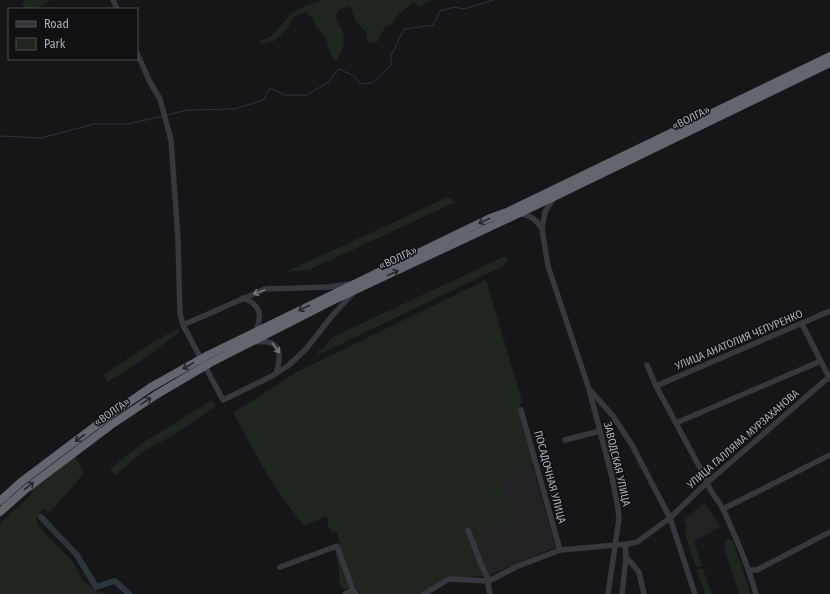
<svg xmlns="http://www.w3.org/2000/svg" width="830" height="594" font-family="'Fira Sans Condensed',sans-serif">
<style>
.built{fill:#222225}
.green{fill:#1e261f}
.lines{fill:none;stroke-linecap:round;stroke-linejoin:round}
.stream{stroke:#2c353c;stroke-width:1}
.river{stroke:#2c353c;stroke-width:6}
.minor{stroke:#37383d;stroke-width:5.5}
.highway{stroke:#63666e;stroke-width:8}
.oneway{stroke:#26262a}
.oneway2{stroke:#757881}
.labels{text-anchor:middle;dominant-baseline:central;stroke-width:3;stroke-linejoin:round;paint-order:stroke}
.street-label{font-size:11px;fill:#a8adb8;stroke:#111113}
</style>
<rect width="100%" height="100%" fill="#161618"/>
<g class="built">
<path d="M531,460l25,87 -68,29 -16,-45 -3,-70 36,6z"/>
<path d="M705,503l16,23 -30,18 -7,-25z"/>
</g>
<g class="green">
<path d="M25,0h24l1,1c-8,6 -16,8 -26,8l-2,-5z"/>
<path d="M324,0h106l-11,6 -6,-3c-7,6 -17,11 -20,20l-8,4 -8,15 -7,2 -4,-5 1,-6 -11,-11 -6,-16 -11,4 -4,8c2,5 7,10 8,14 3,11 -1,20 -7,29l-5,-5 -5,-18 -10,-11 -3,-8 -7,-7 -11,4 -8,13 -13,12 -12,3 -3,-3 12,-5 20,-22 16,-9z"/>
<path d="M448,197l8,5 -147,68 -23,2z"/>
<path d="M503,257l6,1 -4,7 -189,91 17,-19z"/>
<path d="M486,280l36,121 -4,10 1,3h2l13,49 -3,1v1l-21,6 -2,8 -5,3 -4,-8h-1l14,48 -31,10 4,44 -37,2 -27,16h-61l-10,-17v11l-6,1 -4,-3 -1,-13 -3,-20 2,-6 3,1 -4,-16h-5l-4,-6 -1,-10 -22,10c-30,-33 -50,-74 -72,-113l64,-41z"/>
<path d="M177,329l3,3 -44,32 -29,18 -3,-8 51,-33z"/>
<path d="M212,400l4,6 -39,27 -33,18 -29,24 -5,-6 31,-25z"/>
<path d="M75,457l9,15 -9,12 -25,28 -8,-3 -6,11 4,8 33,34 10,19 14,10 10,3h-107v-71l30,-27 2,-7z"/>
<path d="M688,529l3,3 11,34 -6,1 -11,-33 1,-4z"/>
<path d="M728,539l5,2 18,53h-12l-15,-47 2,-7z"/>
<path d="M703,569l9,25h-7l-8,-24z"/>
</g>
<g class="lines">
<g class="stream">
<path d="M166,115l22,-5 47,-1 28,-9 7,-12 15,7h22l20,-12 12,-14 15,7 8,8 10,-1 19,-18v-9l13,-27 29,-4 7,-14 14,-4 10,2 30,-9"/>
<path d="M0,136l41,2 53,-14h34l35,-8"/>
</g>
<path class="river" d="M41,517l36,38 19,32 19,-6 14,13"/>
<g class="minor">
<path d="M113,0l4,9"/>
<path d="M137,53l13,29 10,17 11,41 7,99 2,75 3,11 40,75 49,-24 17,-11 17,-16 26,-33 22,-24"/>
<path d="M553,199l-8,13 -3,17 6,37 41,123 23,88 6,31 1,11 -11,75"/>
<path d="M519,214c11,1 17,5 23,15"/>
<path d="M243,298c18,7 20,18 12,34"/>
<path d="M802,324l28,55"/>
<path d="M183,325l82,-36 64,-2 20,-3"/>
<path d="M255,342c25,-3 28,10 21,31"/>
<path d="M647,365l9,21 50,93c2,12 13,21 18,32 12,27 24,54 32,83"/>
<path d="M656,386l174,-75"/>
<path d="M591,391l22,25 19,29 38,73 25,76"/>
<path d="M521,410l39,140"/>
<path d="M676,423l145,-62"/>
<path d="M565,440l35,-9"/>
<path d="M723,509l107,-54"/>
<path d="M468,530l13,34 8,17 -1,3 2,10"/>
<path d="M626,557l13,15 5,22"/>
<path d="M280,567l57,-21 16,44 3,4"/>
<path d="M749,570h8l73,-38"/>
<path d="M345,594l8,-4"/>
<path d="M424,594l25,-15 40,2 27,-14 44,-17 68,-6 9,-2 33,-24 31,-30 129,-112"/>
<path d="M622,594l4,-37 -1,-13"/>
</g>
<g class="highway">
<path d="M0,501l21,-19 85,-64 45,-31 57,-32 282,-137 17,-6 323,-156"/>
<path d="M0,512l26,-23 85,-64 45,-30 54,-32 122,-62 224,-105 274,-133"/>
</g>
</g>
<defs><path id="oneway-shaft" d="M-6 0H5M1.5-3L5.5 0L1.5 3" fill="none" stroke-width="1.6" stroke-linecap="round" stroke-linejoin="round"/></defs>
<g class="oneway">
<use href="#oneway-shaft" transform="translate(484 221) rotate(155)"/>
<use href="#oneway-shaft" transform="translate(393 273) rotate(-25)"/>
<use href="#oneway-shaft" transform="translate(304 308) rotate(154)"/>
<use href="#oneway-shaft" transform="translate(188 366) rotate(150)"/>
<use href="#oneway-shaft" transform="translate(146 401) rotate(-34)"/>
<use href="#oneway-shaft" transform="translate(80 438) rotate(143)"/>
<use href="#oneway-shaft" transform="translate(29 486) rotate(-38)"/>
</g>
<g class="oneway2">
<use href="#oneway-shaft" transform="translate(259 292) rotate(160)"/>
<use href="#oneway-shaft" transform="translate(276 348) rotate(53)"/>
</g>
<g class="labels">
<g class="street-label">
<text transform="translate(691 118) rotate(-26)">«ВОЛГА»</text>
<text transform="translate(398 258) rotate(-25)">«ВОЛГА»</text>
<text transform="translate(739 340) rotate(-23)">УЛИЦА АНАТОЛИЯ ЧЕПУРЕНКО</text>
<text transform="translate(112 412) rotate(-35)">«ВОЛГА»</text>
<text transform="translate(743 439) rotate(-41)">УЛИЦА ГАЛЛЯМА МУРЗАХАНОВА</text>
<text transform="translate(617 464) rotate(77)">ЗАВОДСКАЯ УЛИЦА</text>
<text transform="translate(550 477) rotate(75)">ПОСАДОЧНАЯ УЛИЦА</text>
</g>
</g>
<rect x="8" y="8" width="130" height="52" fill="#111113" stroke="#4d4f55"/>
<rect x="16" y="21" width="20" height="6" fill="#37383d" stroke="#4d4f55"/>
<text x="44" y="28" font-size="12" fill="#a8adb8">Road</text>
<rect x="16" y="38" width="20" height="12" fill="#1e261f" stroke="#4d4f55"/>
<text x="44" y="48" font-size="12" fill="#a8adb8">Park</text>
</svg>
